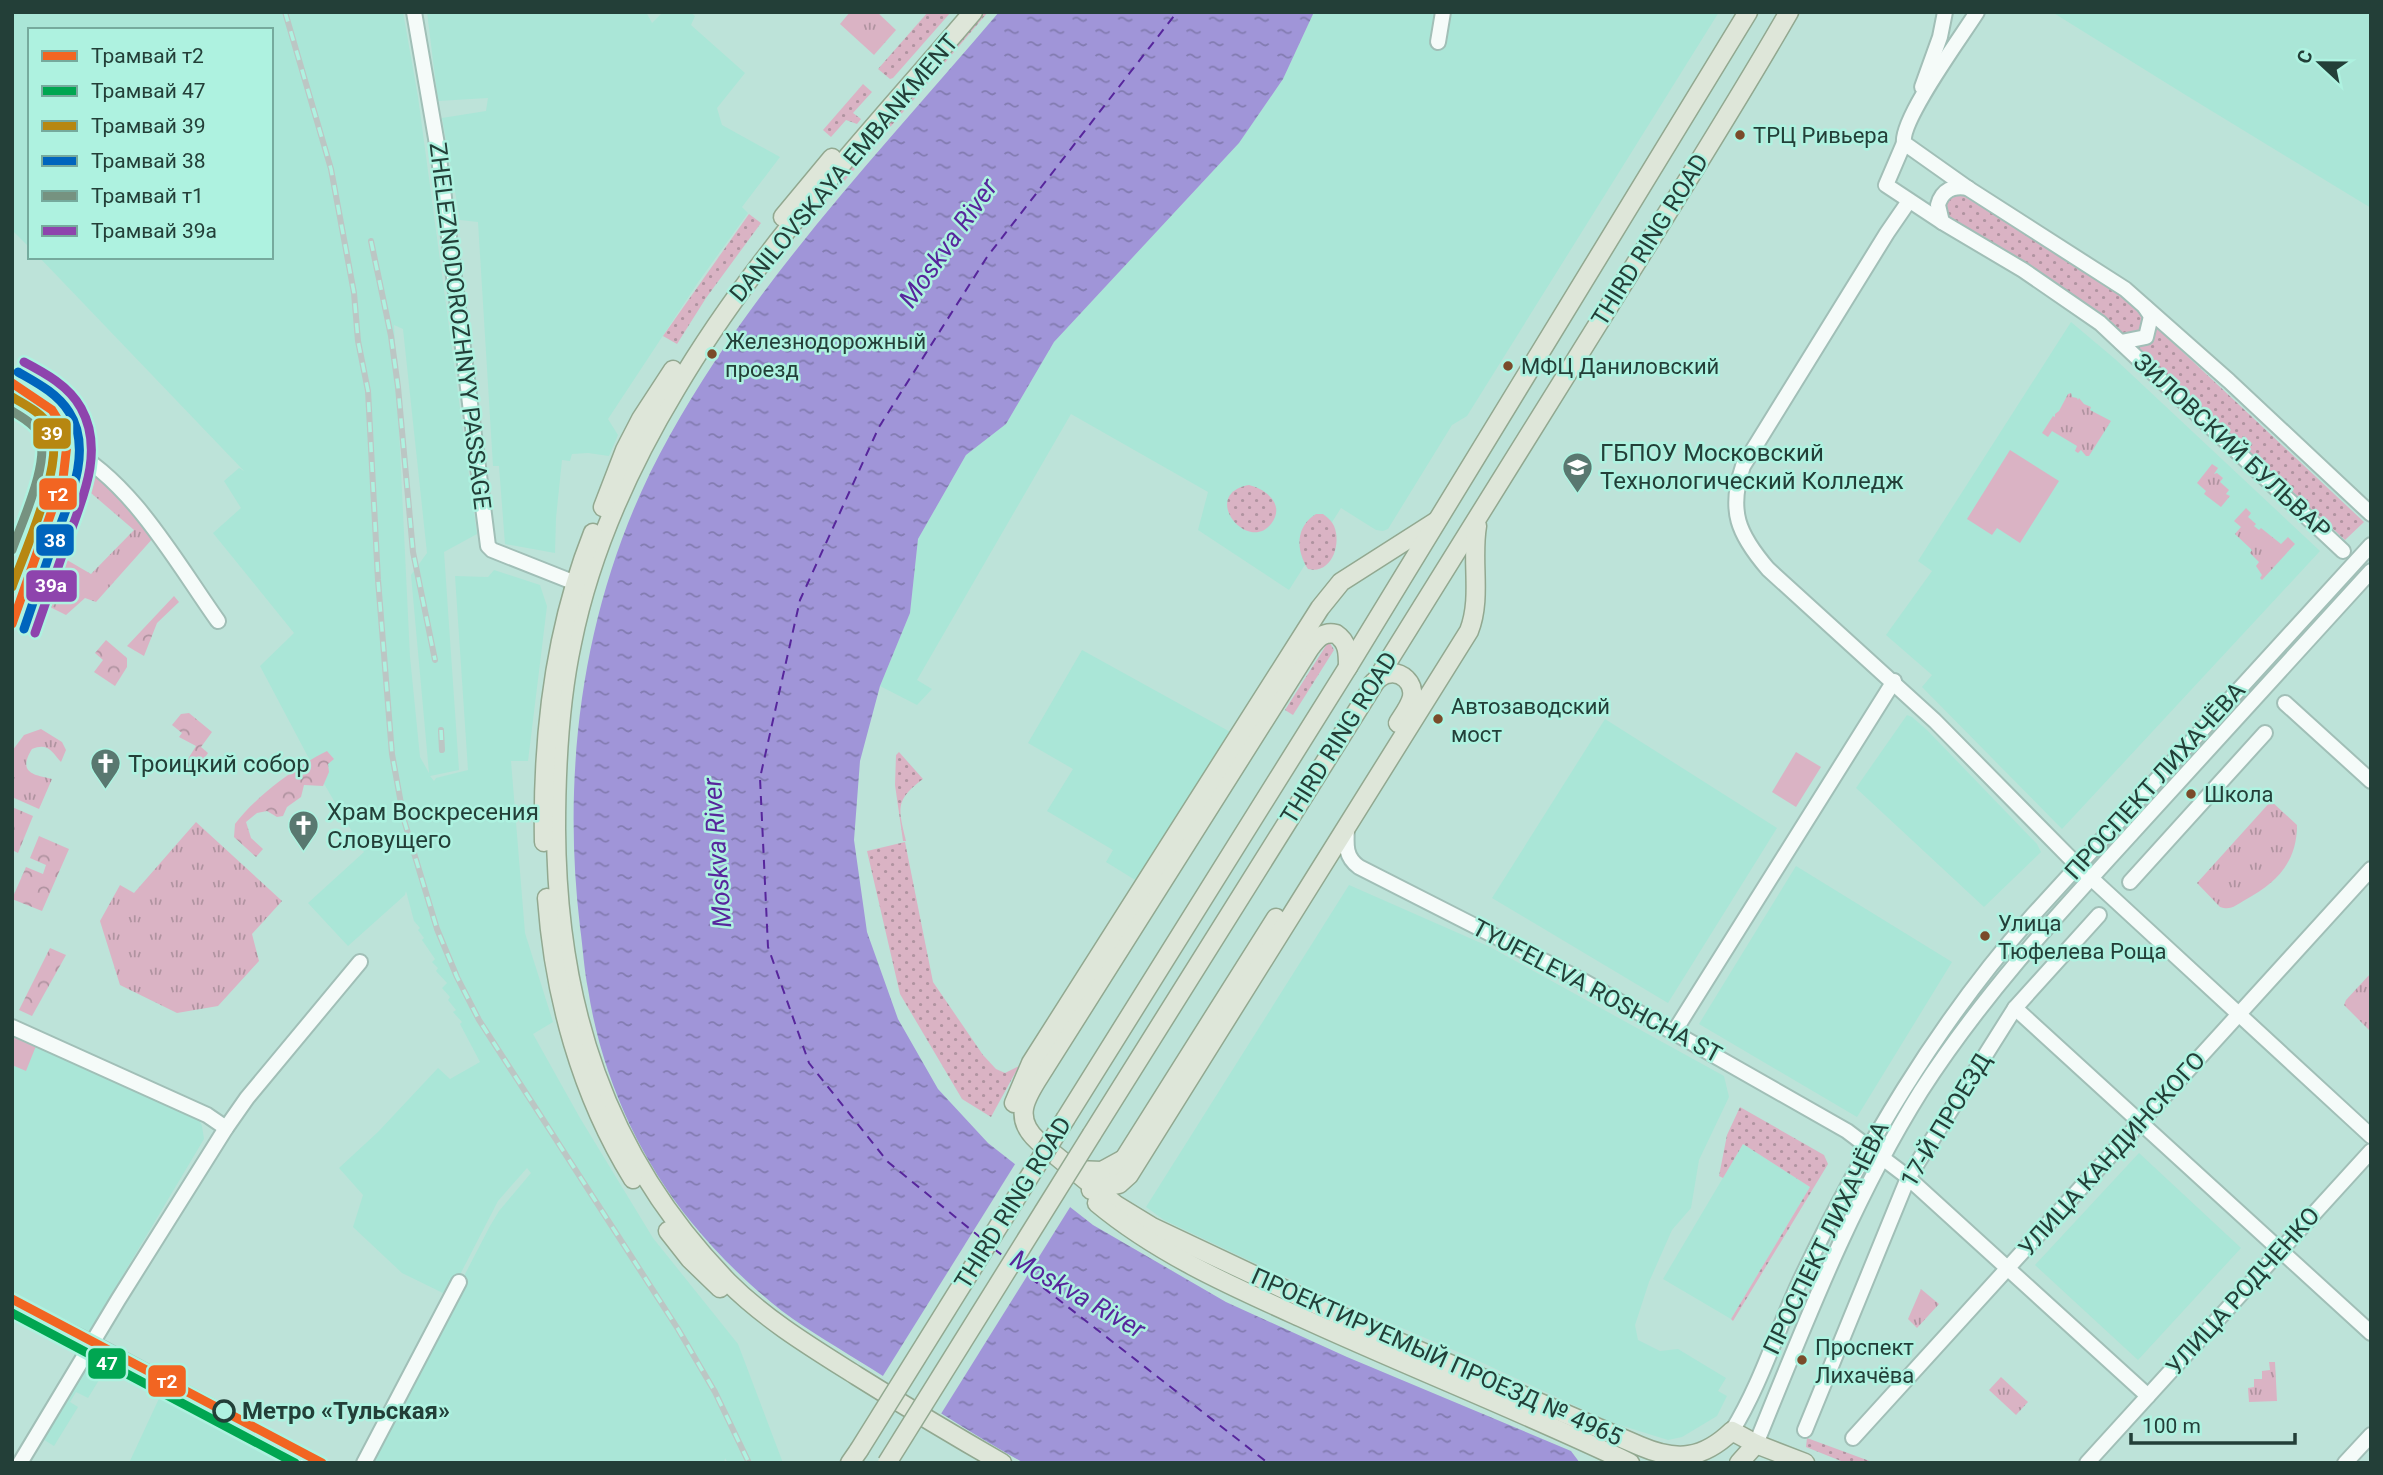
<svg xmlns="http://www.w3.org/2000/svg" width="2383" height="1475" font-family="Roboto,sans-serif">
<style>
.built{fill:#aae6d7;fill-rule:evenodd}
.grass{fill:url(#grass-dots)}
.forest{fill:url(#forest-crowns)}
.park{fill:url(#park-tufts);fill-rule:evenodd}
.garden{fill:#dab3c4}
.water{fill:url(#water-ripples)}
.pier{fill:#bde3d9}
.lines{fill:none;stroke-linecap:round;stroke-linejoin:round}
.ferry{stroke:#57269c;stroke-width:2;stroke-dasharray:9 7;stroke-linecap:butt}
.minor-casing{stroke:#a1bfb7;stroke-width:18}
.major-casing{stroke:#92a890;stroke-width:21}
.minor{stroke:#f5fbf9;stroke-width:14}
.major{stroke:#dee6d9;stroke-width:18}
.rail-casing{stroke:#bcc6c4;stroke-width:6}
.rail{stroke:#aef2e0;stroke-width:3.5;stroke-dasharray:10;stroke-linecap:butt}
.major-bridge-casing{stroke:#92a890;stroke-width:21;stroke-linecap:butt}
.major-bridge{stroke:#dee6d9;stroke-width:18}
.tram-1-casing{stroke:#aef2e0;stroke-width:14}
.tram-2-casing{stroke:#aef2e0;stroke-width:14}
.tram-3-casing{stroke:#aef2e0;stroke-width:14}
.tram-4-casing{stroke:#aef2e0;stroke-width:14}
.tram-5-casing{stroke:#aef2e0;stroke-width:14}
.tram-6-casing{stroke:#aef2e0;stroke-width:14}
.tram-1{stroke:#f26522;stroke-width:9}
.tram-2{stroke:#00a651;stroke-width:9}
.tram-3{stroke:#b78711;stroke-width:9}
.tram-4{stroke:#0065bd;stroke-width:9}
.tram-5{stroke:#769280;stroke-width:9}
.tram-6{stroke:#8e44ad;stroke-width:9}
.bus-dot{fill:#7a4b2a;stroke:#aef2e0;stroke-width:2.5}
.stop-dot{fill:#aef2e0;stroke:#233f38;stroke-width:3.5}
.labels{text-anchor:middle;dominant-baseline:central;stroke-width:5;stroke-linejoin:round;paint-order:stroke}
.bus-label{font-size:22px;fill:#233f38;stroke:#aef2e0;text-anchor:start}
.street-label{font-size:24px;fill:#233f38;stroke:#aef2e0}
.poi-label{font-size:24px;fill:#233f38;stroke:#aef2e0;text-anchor:start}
.stop-label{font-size:24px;font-weight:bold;fill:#233f38;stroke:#aef2e0;text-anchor:start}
.water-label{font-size:26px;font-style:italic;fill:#57269c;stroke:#aef2e0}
.line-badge{stroke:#aef2e0;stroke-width:2.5}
.badge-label{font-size:19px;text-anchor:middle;font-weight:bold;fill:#fff}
</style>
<defs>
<pattern id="grass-dots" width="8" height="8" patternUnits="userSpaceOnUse" patternTransform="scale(1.75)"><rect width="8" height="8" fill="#dab3c4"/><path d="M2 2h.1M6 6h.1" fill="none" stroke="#b093a0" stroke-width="1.8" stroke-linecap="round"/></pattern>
<pattern id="forest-crowns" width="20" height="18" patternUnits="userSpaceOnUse" patternTransform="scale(1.75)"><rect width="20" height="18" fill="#dab3c4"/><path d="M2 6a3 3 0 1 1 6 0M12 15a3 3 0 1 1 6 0" fill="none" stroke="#b093a0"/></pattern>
<pattern id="park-tufts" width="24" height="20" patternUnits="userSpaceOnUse" patternTransform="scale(1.75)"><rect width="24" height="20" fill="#dab3c4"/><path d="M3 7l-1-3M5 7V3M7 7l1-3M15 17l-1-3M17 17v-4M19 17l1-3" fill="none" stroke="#b093a0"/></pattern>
<pattern id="water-ripples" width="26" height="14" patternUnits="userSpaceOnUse" patternTransform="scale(1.75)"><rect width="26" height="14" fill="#a095d8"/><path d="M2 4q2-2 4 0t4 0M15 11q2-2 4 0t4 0" fill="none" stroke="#827bb0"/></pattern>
</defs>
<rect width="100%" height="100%" fill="#bde3d9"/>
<g class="built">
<path d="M12,12h391l15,85 59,437 -33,18 15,218 -29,6 4,5 2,-3 32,-8 -13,-194 33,1 6,-7 46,15 7,21 -19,155h-17l14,172 28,89 -20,12 47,84 73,120 85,106 45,119h-55l-3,-5 -1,5h-351l-3,-6 120,-231 9,-15 32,-38 -4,-5 -29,33 -49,95 -47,-23 -49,-46 10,-32 -24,-27 39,-36 60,-64 12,11 30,-17 -20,-38 2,-2 -9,-10 3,-2 -8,-10 2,-3 -8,-9 5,-5 -11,-12 2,-3 -6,-6 3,-3 -13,-19 2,-2 -6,-8 2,-2 -6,-7 -8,-30 -1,4 -57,51 -40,-43 56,-51 -58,-99 -46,-87 34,-33 -81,-100 28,-25 -17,-27 15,-13 5,3 -205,-214h232v-227h-241v218l-18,-18zM394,325l9,4 24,224 -16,22 18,198 -9,-16 -10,-100z"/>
<path d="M427,12h219l6,11 11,-11h27l5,4 -4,9 54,48 -28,35 5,17 58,32 -38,50 6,6 -49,68 -91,138 10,16 -9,21 -21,-3 -16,1 -2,7 -8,-1 -6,58 -1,35 -50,-9 -6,-78h-6l-15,-244 -18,-2 -18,-102 44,-7 2,-13 -50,3z"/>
<path d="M1314,12h405l-252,404 -15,9 -64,104 -5,2 -7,-1 -35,-22 -52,82 -91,-60 10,-38 -137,-78 -154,266 15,9 -15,16 -37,-19 30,-73 8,-74 48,-84 40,-31 48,-82 185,-199 44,-64z"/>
<path d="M2052,12h319v196l-187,-114z"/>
<path d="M2071,322l44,37 205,192 -258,278 -140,-142 10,-12 -46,-40 46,-64 -14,-10z"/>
<path d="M1082,650l152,84 -94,149 -34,-21 7,-12 -66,-39 26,-42 -45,-26z"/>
<path d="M1907,715l5,2 15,13 110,114 4,8 -57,55 -128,-119z"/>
<path d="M1605,719l172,109 -109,175 -176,-105z"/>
<path d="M1796,866l156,96 -95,155 -158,-93z"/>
<path d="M1349,885l141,62 234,129 5,21 -30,63 -8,48 -19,22 -23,52 -14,43 3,15 22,11 18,-2 48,29 -8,13 9,5 -10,20 -35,21 -14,3 -58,-18 -138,-64 -138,-59 -88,-40 -82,-39 -18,-13z"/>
<path d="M12,1030l186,87 4,9 2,13 -115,193 -77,-35z"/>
<path d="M1743,1144l67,43 -79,132 -68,-40z"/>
<path d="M2139,1153l102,95 -103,112 -103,-95z"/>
<path d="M90,1350l20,12 -22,36 -12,-6 -6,10 8,5 -24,39 -16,-10z"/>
<path d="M162,1392l123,71h-156z"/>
</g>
<g class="grass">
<path d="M928,12h23l-58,66 -3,1 -12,-10z"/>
<path d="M982,12h6l-147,173 -4,1 1,-4z"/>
<path d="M863,84l9,8 -19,21 8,6 -4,5 -11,-4 -15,17 -8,-7z"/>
<path d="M1959,193l147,91 48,41 210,197 -19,18 -256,-235 -146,-89v-16l5,-5z"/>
<path d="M749,214l12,9 -55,75 -29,46 -14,-8z"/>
<path d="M1249,485c17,4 37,20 22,39 -24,30 -72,-30 -22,-39z"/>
<path d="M1316,514h7c4,3 9,7 11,12 8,19 -3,49 -26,43 -12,-19 -13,-42 8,-55z"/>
<path d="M1330,643l4,7 -41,65 -8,-5 42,-66z"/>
<path d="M899,752l24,27c-28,21 -25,29 -17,62h-3l-8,-56 1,-30z"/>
<path d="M905,842l28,140 50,73 13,14 9,4 14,-7 -28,51 -29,-18 -62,-105 -33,-143z"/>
<path d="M1740,1107l84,48 4,9 -95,157 -2,-2 79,-132 -67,-43 -20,34 -4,-2 8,-41z"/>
<path d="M1807,1438l68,25h-29l-40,-16z"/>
</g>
<g class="forest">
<path d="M174,596l5,6 -22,21 -13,33 -17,-10z"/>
<path d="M106,640l21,18v9l-12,19 -21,-14 9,-12 -8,-7z"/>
<path d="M189,713l23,19 -11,15 7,6 -15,22 -10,-8 13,-21 -17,-9 3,-4 -10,-8 9,-11z"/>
<path d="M327,751l7,8 -6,5 1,8 -6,14 -19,-1 -3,12 -14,10 -4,9 -6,1 -10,-6 -10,2 -11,9 5,16 12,11 -7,8 -22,-20 1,-13c19,-26 63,-59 92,-73z"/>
<path d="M12,807l21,9 -15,37 -6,-3z"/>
<path d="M39,836l30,13 -27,62 -30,-12 14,-32 17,7 3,-9 -16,-7z"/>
<path d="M50,948l16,7 -34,61 -13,-6z"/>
</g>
<g class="park">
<path d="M850,12h27l19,18 -22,25 -34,-31z"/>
<path d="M2071,393l1,4 5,1 1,2 1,-2 5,6 7,3 -1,3 21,11 -22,35h-3l-5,-6 -3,3 -3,-2 2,-5 -25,-15 -4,6 -6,-4 11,-17 2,1v-3l4,-3 9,-17z"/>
<path d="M2212,464l6,4 -4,6 3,-1 6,5 -3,4 9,8 -3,4 4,2 -9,11 -17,-13 2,-3 -9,-8z"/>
<path d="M76,468l16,1 39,40 23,28 -58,65 -11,-4 -19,17 -38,-19zM84,487l50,43 -43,44 -36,-21z"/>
<path d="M2246,508l5,5 -3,4 8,7 -2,2 5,4 2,-2 20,16 7,-7 7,7 -33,36 -2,-2 2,-3 -6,-9 3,-4 -9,-9 2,-3 -17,-16 6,-7 -7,-6z"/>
<path d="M41,729l21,13 4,8 -5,12c-9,-10 -13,-20 -29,-13 -15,24 2,26 20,30l-13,30 -27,-12v-46l12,-16z"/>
<path d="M2271,801l26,24c0,38 -21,58 -52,75 -9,5 -14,11 -25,7l-23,-24z"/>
<path d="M196,822l86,79 -30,33 7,27 -41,45 -41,7 -57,-28 -20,-64 20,-36 14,8z"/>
<path d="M2371,973v59l-27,-27 2,-5z"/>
<path d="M1921,1289l18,15 -22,24 -9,-9z"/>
<path d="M2269,1362h6l2,39 -28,1 -1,-14 6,-1v-8h8v-8l8,-1z"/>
<path d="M2001,1377l27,25 -12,13 -27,-25z"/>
</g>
<g class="garden">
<path d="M2010,450l49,31 -39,62 -23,-15 -5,7 -25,-16z"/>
<path d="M1796,752l25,15 -25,40 -24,-15z"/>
<path d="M12,1036l24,10 -10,25 -14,-6z"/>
</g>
<path class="water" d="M999,12h315l-31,67 -44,64 -185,199 -48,82 -40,31 -48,84 -8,74 -30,73 -20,75 -6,79 13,92 31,87 40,70 50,54 105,82 133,77 121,55 224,94 9,12h-556c-52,-29 -102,-62 -152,-94 -30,-19 -62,-37 -90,-58 -32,-25 -64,-56 -90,-88 -54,-66 -91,-149 -104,-234 -4,-20 -5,-41 -8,-62 -20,-169 6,-343 90,-492 88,-158 213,-286 329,-423z"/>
<path class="pier" d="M1017,1161l55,43 -133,213 -58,-38z"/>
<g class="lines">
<g class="ferry">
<path d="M981,1238l-93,-76 -79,-99 -41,-116 -8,-169 40,-178 79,-173 108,-170 190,-245"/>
<path d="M994,1249l12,9"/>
<path d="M1018,1268l250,195"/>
</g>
<defs>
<g id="minor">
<path d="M414,12l24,138 50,396 4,4 91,36"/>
<path d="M1977,12c-15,24 -77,108 -73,131l65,46 156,100 104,92 142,133"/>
<path d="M1438,42l5,-30"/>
<path d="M1922,87l18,-50 5,-25"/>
<path d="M1904,143l-18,42 56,37 81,48 77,53 243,228"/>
<path d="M1909,201l-22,32 -144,233c-15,45 -5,68 25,103l167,152 143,145 293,270"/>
<path d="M1942,222l-4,-17c4,-15 15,-20 30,-17"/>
<path d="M2121,342l25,-5 5,-21 -6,-9"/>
<path d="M66,447c66,34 110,115 152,174"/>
<path d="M2285,703l86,78"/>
<path d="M1347,828c-1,17 -2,29 12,39l226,115 262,149 58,44 243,221"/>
<path d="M2130,882l135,-149"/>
<path d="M2015,1008l356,325"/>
<path d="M12,1027l195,88 19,13"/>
<path d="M1674,1032l220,-351"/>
<path d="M12,1303l80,40 223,120"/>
<path d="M1805,1430l103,-252 107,-170 84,-93"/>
<path d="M1732,1431c29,-47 45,-101 68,-150 63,-132 136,-257 233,-366l338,-370"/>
<path d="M1853,1438l518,-569"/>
<path d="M1756,1444c49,-120 96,-243 165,-353 61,-95 137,-177 213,-260 79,-86 158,-173 237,-260"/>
<path d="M20,1463l98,-163 108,-172 21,-30 113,-136"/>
<path d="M364,1463l95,-181"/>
<path d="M2087,1463l284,-312"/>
<path d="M2345,1463l26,-28"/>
</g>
<g id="major">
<path d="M973,12c-103,121 -216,239 -297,377 -47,78 -86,164 -104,254 -13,60 -16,124 -16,186 1,174 48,326 172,453 38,38 83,65 129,94 48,30 96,59 145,87"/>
<path d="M783,217l49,-59"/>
<path d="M12,386l19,9 21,18 9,15 5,19 -6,31 -48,134"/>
<path d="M603,507l22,-57 16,-31 32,-49"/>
<path d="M1348,667c0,-14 0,-25 -12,-33 -13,-3 -19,5 -26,14l-264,418c-16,26 -37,49 -8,75l78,64 36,22 212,100 276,119c37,16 63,13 92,-15l24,13 49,19"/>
<path d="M1373,683c4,-3 9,-8 14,-9 15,-4 27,9 25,23 -2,9 -9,18 -14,26"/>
<path d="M544,842c-2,-105 10,-211 49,-309"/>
<path d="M547,898c7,98 34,197 86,281"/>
<path d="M1014,1103l17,-40 289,-455 21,-26 94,-60"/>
<path d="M1066,1118l282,-451 400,-655"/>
<path d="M1092,1134c158,-253 318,-506 475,-760 74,-120 151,-239 222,-362"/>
<path d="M1075,1170l27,1 22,-12"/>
<path d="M1115,1184l9,-25 152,-241"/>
<path d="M1091,1190l28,-6 10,-9 340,-544c13,-33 2,-70 8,-105"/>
<path d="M1097,1203c60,50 132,82 203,114 109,50 221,94 330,146"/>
<path d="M668,1231l22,28 30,29"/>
<path d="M850,1463l9,-13"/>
<path d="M1739,1463l17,-19"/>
</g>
</defs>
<use href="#minor" class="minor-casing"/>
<use href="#major" class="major-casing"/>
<use href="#minor" class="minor"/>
<use href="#major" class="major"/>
<defs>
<g id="rail">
<path d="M285,12l46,157 23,124 4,48 10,50 10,189 14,174 12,66 33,109 20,48 22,43 199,309 37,63 34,71"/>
<path d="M371,241l20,95 7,51 15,165 22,108"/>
<path d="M441,730l1,20"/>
</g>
</defs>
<use href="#rail" class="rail-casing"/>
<use href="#rail" class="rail"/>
<defs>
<g id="major-bridge">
<path d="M859,1450l207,-332"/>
<path d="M887,1463l205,-329"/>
</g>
</defs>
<use href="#major-bridge" class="major-bridge-casing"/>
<use href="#major-bridge" class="major-bridge"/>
<defs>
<g id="tram-1">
<path d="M12,383l40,27 13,21 2,13 -4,35 -51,145"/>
<path d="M12,1299l310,164"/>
</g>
<path id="tram-2" d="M12,1313l283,150"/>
<path id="tram-3" d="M12,397c14,8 30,16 38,30 17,32 -26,126 -38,160"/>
<path id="tram-4" d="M18,372c19,11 39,21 51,40 26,40 -3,96 -17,135 -9,27 -19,55 -28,82"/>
<path id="tram-5" d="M12,411c9,6 21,12 26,21 15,25 -17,92 -26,118"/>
<path id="tram-6" d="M24,362c21,11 45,24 57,46 25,45 -1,96 -16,139 -10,29 -20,57 -30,86"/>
</defs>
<use href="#tram-1" class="tram-1-casing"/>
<use href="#tram-2" class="tram-2-casing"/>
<use href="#tram-3" class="tram-3-casing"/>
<use href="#tram-4" class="tram-4-casing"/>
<use href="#tram-5" class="tram-5-casing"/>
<use href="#tram-6" class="tram-6-casing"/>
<use href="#tram-1" class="tram-1"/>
<use href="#tram-2" class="tram-2"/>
<use href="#tram-3" class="tram-3"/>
<use href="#tram-4" class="tram-4"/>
<use href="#tram-5" class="tram-5"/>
<use href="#tram-6" class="tram-6"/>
</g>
<defs>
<symbol id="university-pin" viewBox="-11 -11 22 30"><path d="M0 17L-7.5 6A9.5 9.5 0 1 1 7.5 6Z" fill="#597870" stroke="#aef2e0"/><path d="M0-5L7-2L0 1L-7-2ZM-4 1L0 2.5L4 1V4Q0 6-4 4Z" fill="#fff"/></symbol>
<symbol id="church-pin" viewBox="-11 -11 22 30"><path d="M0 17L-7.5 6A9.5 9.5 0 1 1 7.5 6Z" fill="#597870" stroke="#aef2e0"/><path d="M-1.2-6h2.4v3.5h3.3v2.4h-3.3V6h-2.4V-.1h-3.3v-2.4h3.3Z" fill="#fff"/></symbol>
</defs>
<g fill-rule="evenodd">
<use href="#university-pin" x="1560" y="450" width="35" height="47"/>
<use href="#church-pin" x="88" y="746" width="35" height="47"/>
<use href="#church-pin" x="286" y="808" width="35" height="47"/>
</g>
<g class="bus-dot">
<circle cx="1740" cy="135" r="6"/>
<circle cx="712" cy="354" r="6"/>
<circle cx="1508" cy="366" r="6"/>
<circle cx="1438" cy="719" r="6"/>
<circle cx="2191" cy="794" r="6"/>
<circle cx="1985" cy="936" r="6"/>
<circle cx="1802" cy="1360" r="6"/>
</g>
<circle class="stop-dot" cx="224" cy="1411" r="10"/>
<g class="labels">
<g class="bus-label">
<text x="1753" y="135">ТРЦ Ривьера</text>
<text x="725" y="341">Железнодорожный<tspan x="725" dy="28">проезд</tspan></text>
<text x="1521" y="366">МФЦ Даниловский</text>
<text x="1451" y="706">Автозаводский<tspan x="1451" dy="28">мост</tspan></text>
<text x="2204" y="794">Школа</text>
<text x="1998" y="923">Улица<tspan x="1998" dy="28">Тюфелева Роща</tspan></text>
<text x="1815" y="1347">Проспект<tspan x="1815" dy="28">Лихачёва</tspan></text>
</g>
<g class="street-label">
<text transform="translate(844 168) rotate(-50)">DANILOVSKAYA EMBANKMENT</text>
<text transform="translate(1650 240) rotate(-58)">THIRD RING ROAD</text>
<text transform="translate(460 326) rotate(83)">ZHELEZNODOROZHNYY PASSAGE</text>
<text transform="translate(2232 446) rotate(43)">ЗИЛОВСКИЙ БУЛЬВАР</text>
<text transform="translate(1339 738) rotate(-58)">THIRD RING ROAD</text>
<text transform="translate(2155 781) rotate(-48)">ПРОСПЕКТ ЛИХАЧЁВА</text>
<text transform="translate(1597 991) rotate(28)">TYUFELEVA ROSHCHA ST</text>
<text transform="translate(1946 1120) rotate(-59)">17-Й ПРОЕЗД</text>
<text transform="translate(2112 1154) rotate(-48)">УЛИЦА КАНДИНСКОГО</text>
<text transform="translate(1013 1203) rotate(-58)">THIRD RING ROAD</text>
<text transform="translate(1826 1238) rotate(-64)">ПРОСПЕКТ ЛИХАЧЁВА</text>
<text transform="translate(2243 1291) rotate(-48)">УЛИЦА РОДЧЕНКО</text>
<text transform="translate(1437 1357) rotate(24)">ПРОЕКТИРУЕМЫЙ ПРОЕЗД № 4965</text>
</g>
<g class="poi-label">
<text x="1600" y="453">ГБПОУ Московский<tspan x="1600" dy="28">Технологический Колледж</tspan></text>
<text x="128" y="764">Троицкий собор</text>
<text x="327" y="812">Храм Воскресения<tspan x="327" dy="28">Словущего</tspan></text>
</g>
<g class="stop-label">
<text x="242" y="1411">Метро «Тульская»</text>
</g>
<g class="water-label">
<text transform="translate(948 243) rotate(-55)">Moskva River</text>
<text transform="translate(717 853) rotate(-94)">Moskva River</text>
<text transform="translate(1078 1294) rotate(30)">Moskva River</text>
</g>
</g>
<g class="line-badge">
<rect x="32" y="417" width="40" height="33" rx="7" fill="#b78711"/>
<rect x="38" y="477" width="40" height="34" rx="7" fill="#f26522"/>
<rect x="35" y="523" width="40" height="34" rx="7" fill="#0065bd"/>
<rect x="25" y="569" width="53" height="34" rx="7" fill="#8e44ad"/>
<rect x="87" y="1347" width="40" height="33" rx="7" fill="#00a651"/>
<rect x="147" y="1364" width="40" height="34" rx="7" fill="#f26522"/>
</g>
<g class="badge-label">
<text x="52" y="440">39</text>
<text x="58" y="501">т2</text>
<text x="55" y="547">38</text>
<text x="51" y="592">39а</text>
<text x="107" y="1370">47</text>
<text x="167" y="1388">т2</text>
</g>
<rect width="2383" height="1475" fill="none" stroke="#233f38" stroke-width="28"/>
<rect x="28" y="28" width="245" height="231" fill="#aef2e0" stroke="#76aa9d" stroke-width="2"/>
<rect x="42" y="51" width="35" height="10" fill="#f26522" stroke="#76aa9d" stroke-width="2"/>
<text x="91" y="63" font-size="21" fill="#233f38">Трамвай т2</text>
<rect x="42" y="86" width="35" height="10" fill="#00a651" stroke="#76aa9d" stroke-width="2"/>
<text x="91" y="98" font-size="21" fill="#233f38">Трамвай 47</text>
<rect x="42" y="121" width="35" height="10" fill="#b78711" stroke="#76aa9d" stroke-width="2"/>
<text x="91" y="133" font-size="21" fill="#233f38">Трамвай 39</text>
<rect x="42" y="156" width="35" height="10" fill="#0065bd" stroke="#76aa9d" stroke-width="2"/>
<text x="91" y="168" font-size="21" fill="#233f38">Трамвай 38</text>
<rect x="42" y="191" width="35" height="10" fill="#769280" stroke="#76aa9d" stroke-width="2"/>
<text x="91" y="203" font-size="21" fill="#233f38">Трамвай т1</text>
<rect x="42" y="226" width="35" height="10" fill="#8e44ad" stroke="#76aa9d" stroke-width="2"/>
<text x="91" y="238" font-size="21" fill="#233f38">Трамвай 39а</text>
<g transform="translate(2320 63) rotate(292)" stroke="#aef2e0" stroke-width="5" paint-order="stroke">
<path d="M0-5L12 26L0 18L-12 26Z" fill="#233f38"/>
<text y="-10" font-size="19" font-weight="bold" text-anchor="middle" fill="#233f38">С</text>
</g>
<path d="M2131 1433v10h164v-10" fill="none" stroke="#233f38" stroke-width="3.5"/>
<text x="2142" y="1433" font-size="21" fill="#233f38" stroke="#aef2e0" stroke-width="5" paint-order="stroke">100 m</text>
</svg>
